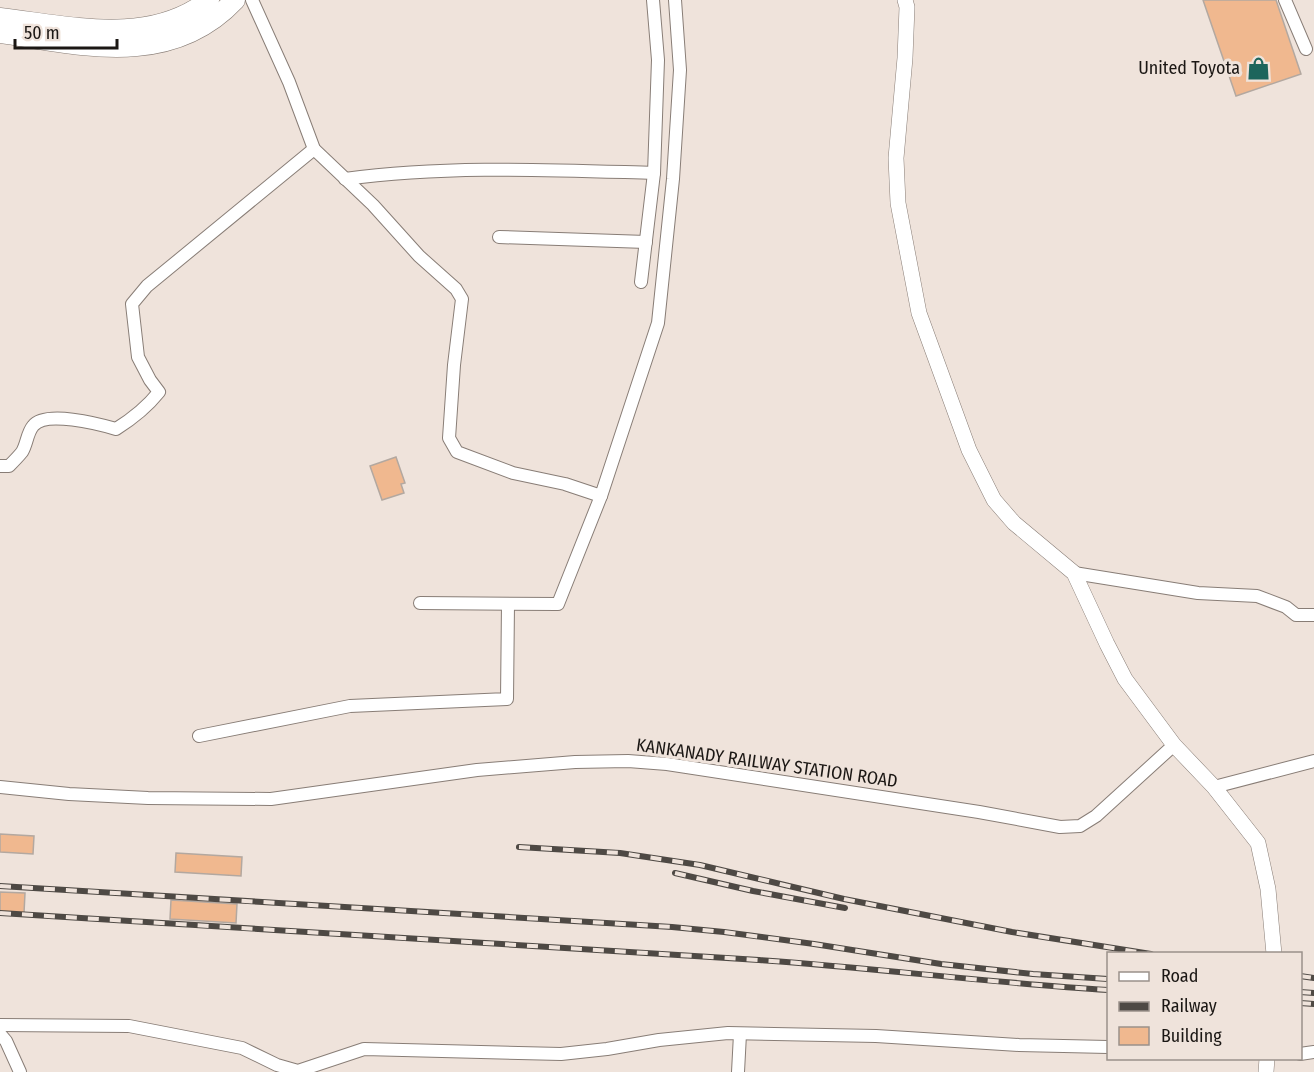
<svg xmlns="http://www.w3.org/2000/svg" width="1314" height="1072" font-family="'Fira Sans Condensed',sans-serif">
<style>
.building{fill:#f0b88f;stroke:#b3a8a0;stroke-width:1.5}
.lines{fill:none;stroke-linecap:round;stroke-linejoin:round}
.minor-casing{stroke:#887d76;stroke-width:14}
.tertiary-casing{stroke:#887d76;stroke-width:16}
.trunk-casing{stroke:#887d76;stroke-width:21}
.minor{stroke:#fff;stroke-width:12}
.tertiary{stroke:#fff;stroke-width:15}
.trunk{stroke:#fff;stroke-width:20}
.rail-casing{stroke:#4e4944;stroke-width:6}
.rail{stroke:#efe3db;stroke-width:4;stroke-dasharray:11;stroke-linecap:butt}
.labels{text-anchor:middle;dominant-baseline:central;stroke-width:6;stroke-linejoin:round;paint-order:stroke}
.poi-label{font-size:18px;fill:#1b1714;stroke:#efe3db;text-anchor:end}
.street-label{font-size:18px;fill:#1b1714;stroke:#efe3db}
</style>
<rect width="100%" height="100%" fill="#efe3db"/>
<g class="building">
<path d="M1203,0h73l25,74 -65,22z"/>
<path d="M396,457l9,26 -4,1 3,9 -22,7 -12,-34z"/>
<path d="M0,834l34,2 -1,18 -33,-2z"/>
<path d="M176,853l66,4 -1,19 -66,-4z"/>
<path d="M0,892l25,1 -1,20 -24,-1z"/>
<path d="M171,900l66,4 -1,19 -66,-4z"/>
</g>
<g class="lines">
<defs>
<g id="minor">
<path d="M252,0l37,82 25,67 59,56 46,51 37,33 6,10 -8,66 -5,73 8,14 56,21 52,11 36,12"/>
<path d="M1285,0l21,49"/>
<path d="M345,179c102,-14 206,-9 309,-6l4,-113 -5,-60"/>
<path d="M499,237l147,5"/>
<path d="M641,282l13,-109"/>
<path d="M0,466h9c4,-4 9,-9 13,-14 5,-8 5,-19 11,-26 12,-16 66,-2 83,3 16,-10 31,-22 43,-37l-9,-12 -12,-23 -6,-53 15,-18 167,-137"/>
<path d="M1074,573l124,20 59,3 29,11 10,8h18"/>
<path d="M420,603l138,1 43,-108 57,-173 15,-144 7,-109 -5,-70"/>
<path d="M199,736l151,-30 157,-7 1,-95"/>
<path d="M0,787l69,7 79,4 123,1 206,-29 98,-8 53,-1 39,3 312,48 81,15 20,-1 16,-10 78,-71"/>
<path d="M1214,787l100,-26"/>
<path d="M0,1025l129,1 113,22 35,17 21,6 66,-22 197,5 46,-5 52,-9 69,-7 148,3 143,9 89,2"/>
<path d="M0,1034l6,7 14,31"/>
<path d="M1300,1054l14,-2"/>
<path d="M738,1072l2,-38"/>
</g>
<g id="tertiary">
<path d="M905,0l2,7 -2,51 -9,100 2,45 21,110 50,137 25,50 20,23 60,50 33,71 18,35 49,66 40,42 44,56 10,46 6,65"/>
<path d="M1266,1072l1,-14"/>
</g>
<g id="trunk">
<path d="M0,18c70,8 149,29 209,-18"/>
<path d="M0,33c81,12 170,36 235,-33"/>
</g>
</defs>
<use href="#minor" class="minor-casing"/>
<use href="#tertiary" class="tertiary-casing"/>
<use href="#trunk" class="trunk-casing"/>
<use href="#minor" class="minor"/>
<use href="#tertiary" class="tertiary"/>
<use href="#trunk" class="trunk"/>
<defs>
<g id="rail">
<path d="M519,847l101,6 80,12 144,34 168,33 139,22"/>
<path d="M675,873l78,18 92,17"/>
<path d="M0,886l672,41 52,5 90,12 127,20 92,10 75,5"/>
<path d="M0,913l759,47c117,8 233,23 349,30"/>
<path d="M1300,976l14,2"/>
<path d="M1300,992l14,1"/>
<path d="M1300,1003l14,1"/>
</g>
</defs>
<use href="#rail" class="rail-casing"/>
<use href="#rail" class="rail"/>
</g>
<defs>
<symbol id="shop-bare" viewBox="-9 -9 18 18"><path d="M-5-2.5h2.3a2.7 3.5 0 0 1 5.4 0H5L5.5 6h-11ZM-1.5-2.5h3a1.5 2.3 0 0 0-3 0Z" fill="#1c655c" stroke="#efe3db" stroke-width="2.5" paint-order="stroke"/></symbol>
</defs>
<g fill-rule="evenodd">
<use href="#shop-bare" x="1242" y="52" width="33" height="33"/>
</g>
<g class="labels">
<g class="poi-label">
<text x="1240" y="68">United Toyota</text>
</g>
<g class="street-label">
<text transform="translate(767 763) rotate(8)">KANKANADY RAILWAY STATION ROAD</text>
</g>
</g>
<rect x="1107" y="952" width="195" height="108" fill="#efe3db" stroke="#9a918b" stroke-width="1.5"/>
<rect x="1119" y="972" width="30" height="9" fill="#ffffff" stroke="#9a918b" stroke-width="1.5"/>
<text x="1161" y="982" font-size="18" fill="#1b1714">Road</text>
<rect x="1119" y="1002" width="30" height="9" fill="#4e4944" stroke="#9a918b" stroke-width="1.5"/>
<text x="1161" y="1012" font-size="18" fill="#1b1714">Railway</text>
<rect x="1119" y="1027" width="30" height="18" fill="#f0b88f" stroke="#9a918b" stroke-width="1.5"/>
<text x="1161" y="1042" font-size="18" fill="#1b1714">Building</text>
<path d="M15 39v9h102v-9" fill="none" stroke="#1b1714" stroke-width="3"/>
<text x="24" y="39" font-size="18" fill="#1b1714" stroke="#efe3db" stroke-width="4.5" paint-order="stroke">50 m</text>
</svg>
